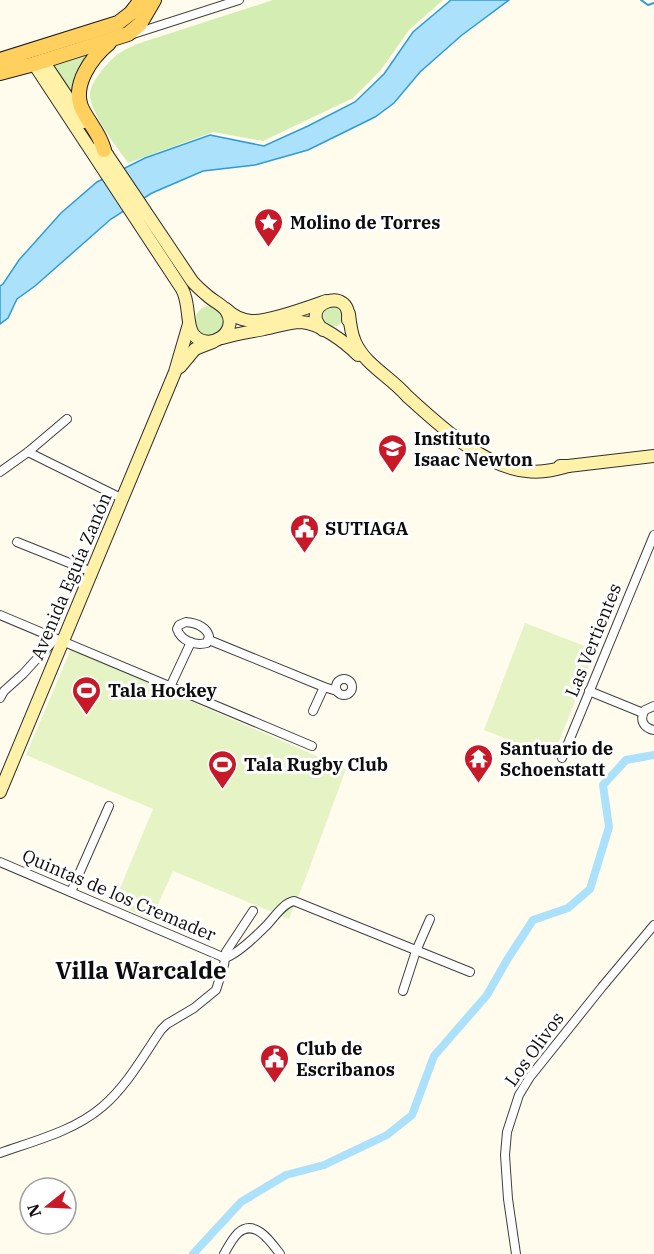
<svg xmlns="http://www.w3.org/2000/svg" width="654" height="1254" font-family="'IBM Plex Serif',serif">
<style>
.green{fill:#d3edb3}
.pitch{fill:#e5f3c5}
.water{fill:#ace1fb;stroke:#2d9cd8;stroke-width:1.5}
.lines{fill:none;stroke-linecap:round;stroke-linejoin:round}
.stream{stroke:#2d9cd8;stroke-width:2}
.canal{stroke:#ace1fb;stroke-width:8}
.minor-casing{stroke:#404040;stroke-width:10}
.secondary-casing{stroke:#2f2f2f;stroke-width:14}
.primary-casing{stroke:#1e1e1e;stroke-width:16}
.minor{stroke:#fff;stroke-width:8}
.secondary{stroke:#fff1a8;stroke-width:12}
.primary{stroke:#ffd05d;stroke-width:14}
.labels{text-anchor:middle;dominant-baseline:central;stroke-width:6;stroke-linejoin:round;paint-order:stroke}
.poi-label{font-size:18px;font-weight:bold;fill:#0d0d0d;stroke:#fff;text-anchor:start}
.street-label{font-size:18px;fill:#0d0d0d;stroke:#fff}
.district-label{font-size:24px;font-weight:bold;fill:#0d0d0d;stroke:#fff}
</style>
<rect width="100%" height="100%" fill="#fffbed"/>
<g class="green">
<path d="M273,0h170l-33,29 -30,42 -27,27 -90,43 -50,-9 -85,31c-11,-16 -39,-51 -38,-70 1,-9 8,-17 13,-24 12,-14 17,-17 34,-25z"/>
<path d="M98,49l-25,47 -23,-33z"/>
<circle cx="210" cy="321" r="15"/>
<circle cx="333" cy="317" r="10"/>
</g>
<g class="pitch">
<path d="M525,623l70,27 -42,107 -69,-27z"/>
<path d="M71,649l275,120 -38,103 -19,47 -116,-48 -22,49 -37,-17 39,-94 -127,-54z"/>
</g>
<path class="water" d="M451,0h58l-47,35 -42,37 -26,31 -19,14 -67,33 -53,15 -52,6 -51,22 -41,26 -76,67 -18,13 -9,19 -8,6v-38l3,-2 16,-24 42,-47 36,-31 48,-24 65,-23 54,11 44,-20 47,-24 29,-28 29,-42z"/>
<g class="lines">
<path class="stream" d="M641,0l7,5 6,-2"/>
<path class="canal" d="M193,1254l48,-52 45,-27 38,-10 63,-30 25,-20 22,-59 53,-61 20,-35 26,-40 35,-12 22,-19 19,-62 -6,-42 23,-25 28,-5"/>
<defs>
<g id="minor">
<path d="M130,35l109,-35"/>
<path d="M28,452l95,47"/>
<path d="M0,472l28,-20 39,-33"/>
<path d="M17,542l75,30"/>
<path d="M0,615l312,131"/>
<path d="M186,622c10,1 20,5 23,14l-2,7c-12,3 -26,-2 -30,-14l2,-4z"/>
<path d="M209,640l115,47 13,4"/>
<circle cx="344" cy="687" r="8"/>
<path d="M170,687l21,-45"/>
<path d="M589,691l54,22"/>
<path d="M0,698l4,-7 19,-17 32,-35"/>
<path d="M654,706l-9,4c-6,9 -2,18 9,20"/>
<path d="M313,711l11,-24"/>
<path d="M562,758l92,-223"/>
<path d="M0,862l225,96c13,-4 31,-22 41,-32 8,-8 17,-23 28,-25l176,71"/>
<path d="M71,892l38,-86"/>
<path d="M403,991l13,-40 14,-32"/>
<path d="M0,1153c34,-12 74,-22 102,-46 25,-21 41,-51 59,-77l6,-6 27,-16 22,-18 8,-25 2,-13 27,-41"/>
<path d="M224,1254c4,-7 8,-15 14,-21 17,-15 33,9 42,21"/>
<path d="M516,1254l-8,-55 -3,-44 2,-23 12,-37 11,-18 72,-90 52,-62"/>
</g>
<g id="secondary">
<path d="M43,61l41,61"/>
<path d="M34,64l148,225c8,14 4,35 11,45 15,19 46,-1 34,-22 -4,-7 -12,-10 -18,-15 -6,-5 -12,-10 -17,-16l-92,-137"/>
<path d="M226,309c7,7 15,11 25,12 18,1 58,-14 75,-20"/>
<path d="M349,314c1,10 2,19 6,28 10,23 36,35 52,54 30,27 77,72 120,75 13,2 28,-1 41,-5"/>
<path d="M323,330c-27,-26 29,-46 25,-10"/>
<path d="M222,338c14,-4 27,-6 42,-9 12,-2 24,-7 37,-7 19,1 44,20 57,33"/>
<path d="M180,367l15,-18 18,-7"/>
<path d="M560,466h8l86,-10"/>
<path d="M0,792l175,-420 14,-48"/>
</g>
<g id="primary">
<path d="M0,60l118,-37 13,-10 10,-13"/>
<path d="M0,73l34,-9 94,-30 12,-10 14,-24"/>
<path d="M104,150c-4,-16 -15,-27 -22,-41 -11,-24 10,-52 27,-66"/>
</g>
</defs>
<use href="#minor" class="minor-casing"/>
<use href="#secondary" class="secondary-casing"/>
<use href="#primary" class="primary-casing"/>
<use href="#minor" class="minor"/>
<use href="#secondary" class="secondary"/>
<use href="#primary" class="primary"/>
</g>
<defs>
<symbol id="sight-pin" viewBox="-11 -11 22 30"><path d="M0 17L-7.5 6A9.5 9.5 0 1 1 7.5 6Z" fill="#c81929" stroke="#fff"/><path d="M0-6L1.8-2.2L6-1.7L2.9 1.2L3.7 5.4L0 3.3L-3.7 5.4L-2.9 1.2L-6-1.7L-1.8-2.2Z" fill="#fff"/></symbol>
<symbol id="school-pin" viewBox="-11 -11 22 30"><path d="M0 17L-7.5 6A9.5 9.5 0 1 1 7.5 6Z" fill="#c81929" stroke="#fff"/><path d="M0-5L7-2L0 1L-7-2ZM-4 1L0 2.5L4 1V4Q0 6-4 4Z" fill="#fff"/></symbol>
<symbol id="civic-pin" viewBox="-11 -11 22 30"><path d="M0 17L-7.5 6A9.5 9.5 0 1 1 7.5 6Z" fill="#c81929" stroke="#fff"/><path d="M-.6-6.5H3V-4.5H.6V-3L4-1V1h2V6H-6V1h2V-1L-.6-3ZM-1.2 2.5V6h2.4V2.5Z" fill="#fff"/></symbol>
<symbol id="stadium-pin" viewBox="-11 -11 22 30"><path d="M0 17L-7.5 6A9.5 9.5 0 1 1 7.5 6Z" fill="#c81929" stroke="#fff"/><path d="M0-5a6.5 5 0 1 0 0 10a6.5 5 0 1 0 0-10ZM-3.5-1.8h7v3.6h-7Z" fill="#fff"/></symbol>
<symbol id="temple-pin" viewBox="-11 -11 22 30"><path d="M0 17L-7.5 6A9.5 9.5 0 1 1 7.5 6Z" fill="#c81929" stroke="#fff"/><path d="M0-6L5-2H3V0L6.5 2.5H4V6H1.5V3h-3V6H-4V2.5H-6.5L-3 0V-2H-5Z" fill="#fff"/></symbol>
</defs>
<g fill-rule="evenodd">
<use href="#sight-pin" x="252" y="206" width="33" height="45"/>
<use href="#school-pin" x="376" y="432" width="33" height="45"/>
<use href="#civic-pin" x="288" y="512" width="33" height="45"/>
<use href="#stadium-pin" x="70" y="674" width="33" height="45"/>
<use href="#temple-pin" x="462" y="742" width="33" height="45"/>
<use href="#stadium-pin" x="206" y="748" width="33" height="45"/>
<use href="#civic-pin" x="258" y="1042" width="33" height="45"/>
</g>
<g class="labels">
<g class="poi-label">
<text x="290" y="222">Molino de Torres</text>
<text x="414" y="438">Instituto<tspan x="414" dy="21">Isaac Newton</tspan></text>
<text x="325" y="528">SUTIAGA</text>
<text x="108" y="690">Tala Hockey</text>
<text x="500" y="748">Santuario de<tspan x="500" dy="21">Schoenstatt</tspan></text>
<text x="244" y="764">Tala Rugby Club</text>
<text x="296" y="1048">Club de<tspan x="296" dy="21">Escribanos</tspan></text>
</g>
<g class="street-label">
<text transform="translate(71 576) rotate(-67)">Avenida Eguía Zanón</text>
<text transform="translate(593 640) rotate(-68)">Las Vertientes</text>
<text transform="translate(119 895) rotate(23)">Quintas de los Cremader</text>
<text transform="translate(534 1049) rotate(-54)">Los Olivos</text>
</g>
<g class="district-label">
<text x="141" y="970">Villa Warcalde</text>
</g>
</g>
<g transform="translate(48 1206) rotate(252)"><circle r="28" fill="#ffffff" stroke="#9e9e9e" stroke-width="1.5"/>
<path d="M0-4.5L10 22L0 15L-10 22Z" fill="#c81929"/>
<text y="-9" font-size="16" font-weight="bold" text-anchor="middle" fill="#0d0d0d">N</text>
</g>
</svg>
